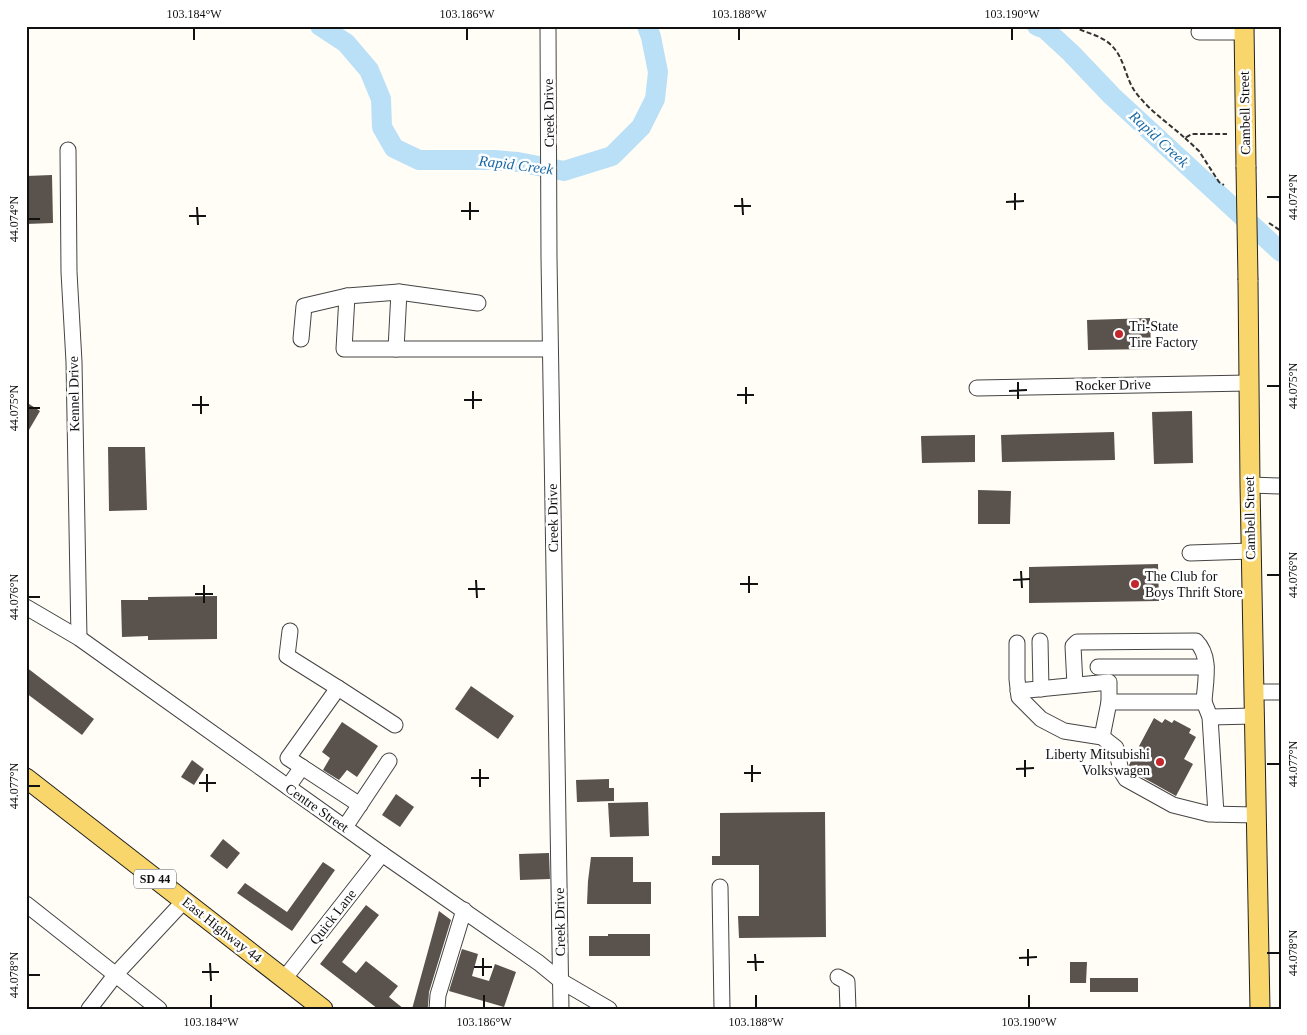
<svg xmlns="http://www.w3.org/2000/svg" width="1307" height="1035" font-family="'Times New Roman',serif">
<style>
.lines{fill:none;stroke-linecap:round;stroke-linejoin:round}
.river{stroke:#b9e0f7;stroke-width:20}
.building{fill:#5a524d}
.minor-casing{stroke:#444;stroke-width:17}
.major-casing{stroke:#222;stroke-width:21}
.path{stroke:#333;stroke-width:2;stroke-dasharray:5 2.5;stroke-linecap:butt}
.minor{stroke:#fff;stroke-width:15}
.major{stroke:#f9d66b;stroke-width:19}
.major-bridge-casing{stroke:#222;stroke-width:21;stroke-linecap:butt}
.major-bridge{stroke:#f9d66b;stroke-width:19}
.ticks{fill:none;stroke:#111;stroke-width:2}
.poi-dot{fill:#c4262e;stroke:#fff;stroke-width:2}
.labels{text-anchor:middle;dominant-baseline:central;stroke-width:5;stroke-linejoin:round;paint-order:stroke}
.shield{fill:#fff;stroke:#585858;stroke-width:1}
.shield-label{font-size:12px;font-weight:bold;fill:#111}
.street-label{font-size:14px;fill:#111;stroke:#fff}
.poi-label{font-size:14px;fill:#111;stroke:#fff;text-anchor:start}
.water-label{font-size:15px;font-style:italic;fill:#1768a6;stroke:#fff}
.neatline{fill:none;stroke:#111;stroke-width:2}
.ticks-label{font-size:12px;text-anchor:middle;fill:#111}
</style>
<rect width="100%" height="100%" fill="#fffdf5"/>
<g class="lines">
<g class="river">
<path d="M320,26l26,17 23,27 12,29 1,28 12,21 25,12h75l24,2 46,9 48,-15 29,-29 14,-28 3,-27 -7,-35 -4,-11"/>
<path d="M1037,26l8,3 26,24 41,43 169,156"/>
</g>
</g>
<g class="building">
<path d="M52,175l1,48 -27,1v-48z"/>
<path d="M1150,318l1,31 -63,1 -1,-30z"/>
<path d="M26,402l14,9 -14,24z"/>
<path d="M1192,411l1,52 -39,1 -2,-52z"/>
<path d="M1114,432l1,28 -113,2 -1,-27z"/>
<path d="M975,435v27l-53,1 -1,-27z"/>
<path d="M108,447h37l2,63 -38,1z"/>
<path d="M978,490l33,1 -1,33h-32z"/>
<path d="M1158,564l1,37 -130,2v-36z"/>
<path d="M217,596v43l-69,1v-4l-26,1 -1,-37h27v-3z"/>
<path d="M26,667l68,52 -12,16 -56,-42z"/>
<path d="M471,686l43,30 -16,23 -43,-30z"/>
<path d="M1154,718l8,5 3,-4 7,4 2,-3 17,9 -2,4 7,4 -12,22 9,5 -17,32 -43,-24 -3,-5 -1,-2z"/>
<path d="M342,722l36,24 -21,31 -10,-7 -8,10 -16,-10 7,-12 -8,-6z"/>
<path d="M192,760l12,9 -10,16 -13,-8z"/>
<path d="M609,779v9h5v13l-37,1 -1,-22z"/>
<path d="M396,794l18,13 -14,20 -18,-12z"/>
<path d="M648,802l1,34 -39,1 -2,-34z"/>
<path d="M825,812l1,125 -87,1 -1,-22h21v-51h-47v-9h8v-43z"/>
<path d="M223,839l17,14 -13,16 -17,-13z"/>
<path d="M549,853l1,26 -30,1 -1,-26z"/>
<path d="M591,857h42v25h18v22h-64l1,-23z"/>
<path d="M323,862l12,8 -43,61 -55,-38 8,-10 42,29z"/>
<path d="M366,905l13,10 -37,47 14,11 10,-12 32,25 -9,11 15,12h-26l-58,-45z"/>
<path d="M439,911l12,9 -22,72 -1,14 -1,3h-15z"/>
<path d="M608,934h42v22h-61v-20h19z"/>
<path d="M462,949l16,5 -6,22 17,5 6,-17 21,8 -12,35 -55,-16z"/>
<path d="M1070,962h17l-1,21h-16z"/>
<rect x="1090" y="978" width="48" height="14"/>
</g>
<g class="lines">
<defs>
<g id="minor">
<path d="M548,26l1,232 12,751"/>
<path d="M1199,32h45"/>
<path d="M68,150l1,122 5,90 5,276"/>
<path d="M347,296l-3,53h206"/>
<path d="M301,339l3,-33 43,-10 52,-4 79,11"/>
<path d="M396,349l3,-57"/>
<path d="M977,388l272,-5"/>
<path d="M1250,485l31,1"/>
<path d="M1190,553l61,-2"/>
<path d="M26,607l53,31 303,216 157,109 22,18 48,28"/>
<path d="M290,631l-3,25 51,32"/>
<path d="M1040,641l1,48"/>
<path d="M1017,643v36l2,18 22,22 23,12 38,6 14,11 5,23 5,8 47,26 36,9 47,1"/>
<path d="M1098,667h108"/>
<path d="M1075,685l-2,-39 4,-4 119,-1c16,16 9,41 8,61"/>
<path d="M1018,691l91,-9v20l-7,35"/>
<path d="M1254,692h27"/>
<path d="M1109,702h95l6,15 6,97"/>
<path d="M1210,717l44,-1"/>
<path d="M302,767l-14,-9 50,-70 57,37"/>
<path d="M288,787l14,-20 58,38"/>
<path d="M345,827l44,-66"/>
<path d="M720,887l2,122"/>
<path d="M26,904l133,105"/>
<path d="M838,977l9,5 1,27"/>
<path d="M284,979l98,-125"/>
<path d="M89,1009l27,-35 68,-73"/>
<path d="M437,1009l1,-14 26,-85"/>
</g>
<g id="major">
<path d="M1244,26l2,141"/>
<path d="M1248,280l2,205 10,524"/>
<path d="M26,778l297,231"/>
</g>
</defs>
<use href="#minor" class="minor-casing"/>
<use href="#major" class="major-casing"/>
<g class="path">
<path d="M1073,26c12,7 28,9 38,19 13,12 14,31 23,45 13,19 34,33 51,48l7,-4h35"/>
<path d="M1185,138l14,13 20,31 5,3"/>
<path d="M1269,223l12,8"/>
</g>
<use href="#minor" class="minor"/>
<use href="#major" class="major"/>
<defs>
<path id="major-bridge" d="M1246,167l2,113"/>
</defs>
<use href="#major-bridge" class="major-bridge-casing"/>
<use href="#major-bridge" class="major-bridge"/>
</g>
<path class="ticks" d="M194,28v12M467,28v12M739,28v12M1012,28v12M1015,193v17M1267,197h13M742,198l1,17M470,202v18M1006,202l18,-1M734,206h17M197,207l1,18M461,211h18M189,216h17M28,219h12M1018,382v17M1267,386h13M746,387v17M473,391v18M1009,391l18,-1M737,395h17M201,396v18M464,400h18M192,405h17M28,408h12M1021,571l1,17M1267,575h13M749,576v17M476,580l1,18M1013,580l17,-1M740,584h18M204,585v18M468,589h17M195,594h18M28,597h12M1025,760v17M1267,764h13M752,765v17M480,769v18M1016,769l18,-1M744,773h17M207,774v18M471,778h18M199,783h17M28,786h12M1028,949v17M1267,953h13M755,954l1,17M483,958v18M1019,958l18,-1M747,962h17M210,963l1,18M474,967h18M202,972h17M28,975h12M211,995v13M484,995v13M756,995v13M1029,995v13"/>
<g class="poi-dot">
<circle cx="1119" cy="334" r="5"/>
<circle cx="1135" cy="584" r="5"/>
<circle cx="1160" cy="762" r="5"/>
</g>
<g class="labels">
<rect class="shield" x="134" y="869.5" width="42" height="19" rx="4"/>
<g class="shield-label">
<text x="155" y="879">SD 44</text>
</g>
<g class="street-label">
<text transform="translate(549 113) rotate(-91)">Creek Drive</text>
<text transform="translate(1245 113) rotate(-91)">Cambell Street</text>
<text transform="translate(1113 385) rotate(-1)">Rocker Drive</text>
<text transform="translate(74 394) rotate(-91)">Kennel Drive</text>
<text transform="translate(553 518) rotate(-91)">Creek Drive</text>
<text transform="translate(1250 518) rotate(-91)">Cambell Street</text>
<text transform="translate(317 808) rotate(35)">Centre Street</text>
<text transform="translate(333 917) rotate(-52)">Quick Lane</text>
<text transform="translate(560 922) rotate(-91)">Creek Drive</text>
<text transform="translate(222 930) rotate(38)">East Highway 44</text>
</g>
<g class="poi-label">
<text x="1129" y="326">Tri-State<tspan x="1129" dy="16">Tire Factory</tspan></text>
<text x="1145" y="576">The Club for<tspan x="1145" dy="16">Boys Thrift Store</tspan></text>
<text x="1150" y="754" text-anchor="end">Liberty Mitsubishi<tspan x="1150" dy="16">Volkswagen</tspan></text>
</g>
<g class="water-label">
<text transform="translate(1159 139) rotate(43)">Rapid Creek</text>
<text transform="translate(516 165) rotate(7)">Rapid Creek</text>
</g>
</g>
<rect width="1307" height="1035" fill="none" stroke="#ffffff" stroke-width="55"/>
<rect x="28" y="28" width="1252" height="980" class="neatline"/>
<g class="ticks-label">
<text x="194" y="18">103.184°W</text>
<text x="467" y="18">103.186°W</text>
<text x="739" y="18">103.188°W</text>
<text x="1012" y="18">103.190°W</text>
<text transform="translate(1293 197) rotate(-90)" y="4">44.074°N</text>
<text transform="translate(14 219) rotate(-90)" y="4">44.074°N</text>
<text transform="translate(1293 386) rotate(-90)" y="4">44.075°N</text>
<text transform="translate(14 408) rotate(-90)" y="4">44.075°N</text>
<text transform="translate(1293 575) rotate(-90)" y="4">44.076°N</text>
<text transform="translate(14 597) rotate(-90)" y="4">44.076°N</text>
<text transform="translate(1293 764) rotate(-90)" y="4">44.077°N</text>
<text transform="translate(14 786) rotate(-90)" y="4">44.077°N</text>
<text transform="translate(1293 953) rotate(-90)" y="4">44.078°N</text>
<text transform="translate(14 975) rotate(-90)" y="4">44.078°N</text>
<text x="211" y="1026">103.184°W</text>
<text x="484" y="1026">103.186°W</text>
<text x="756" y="1026">103.188°W</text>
<text x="1029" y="1026">103.190°W</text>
</g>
</svg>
